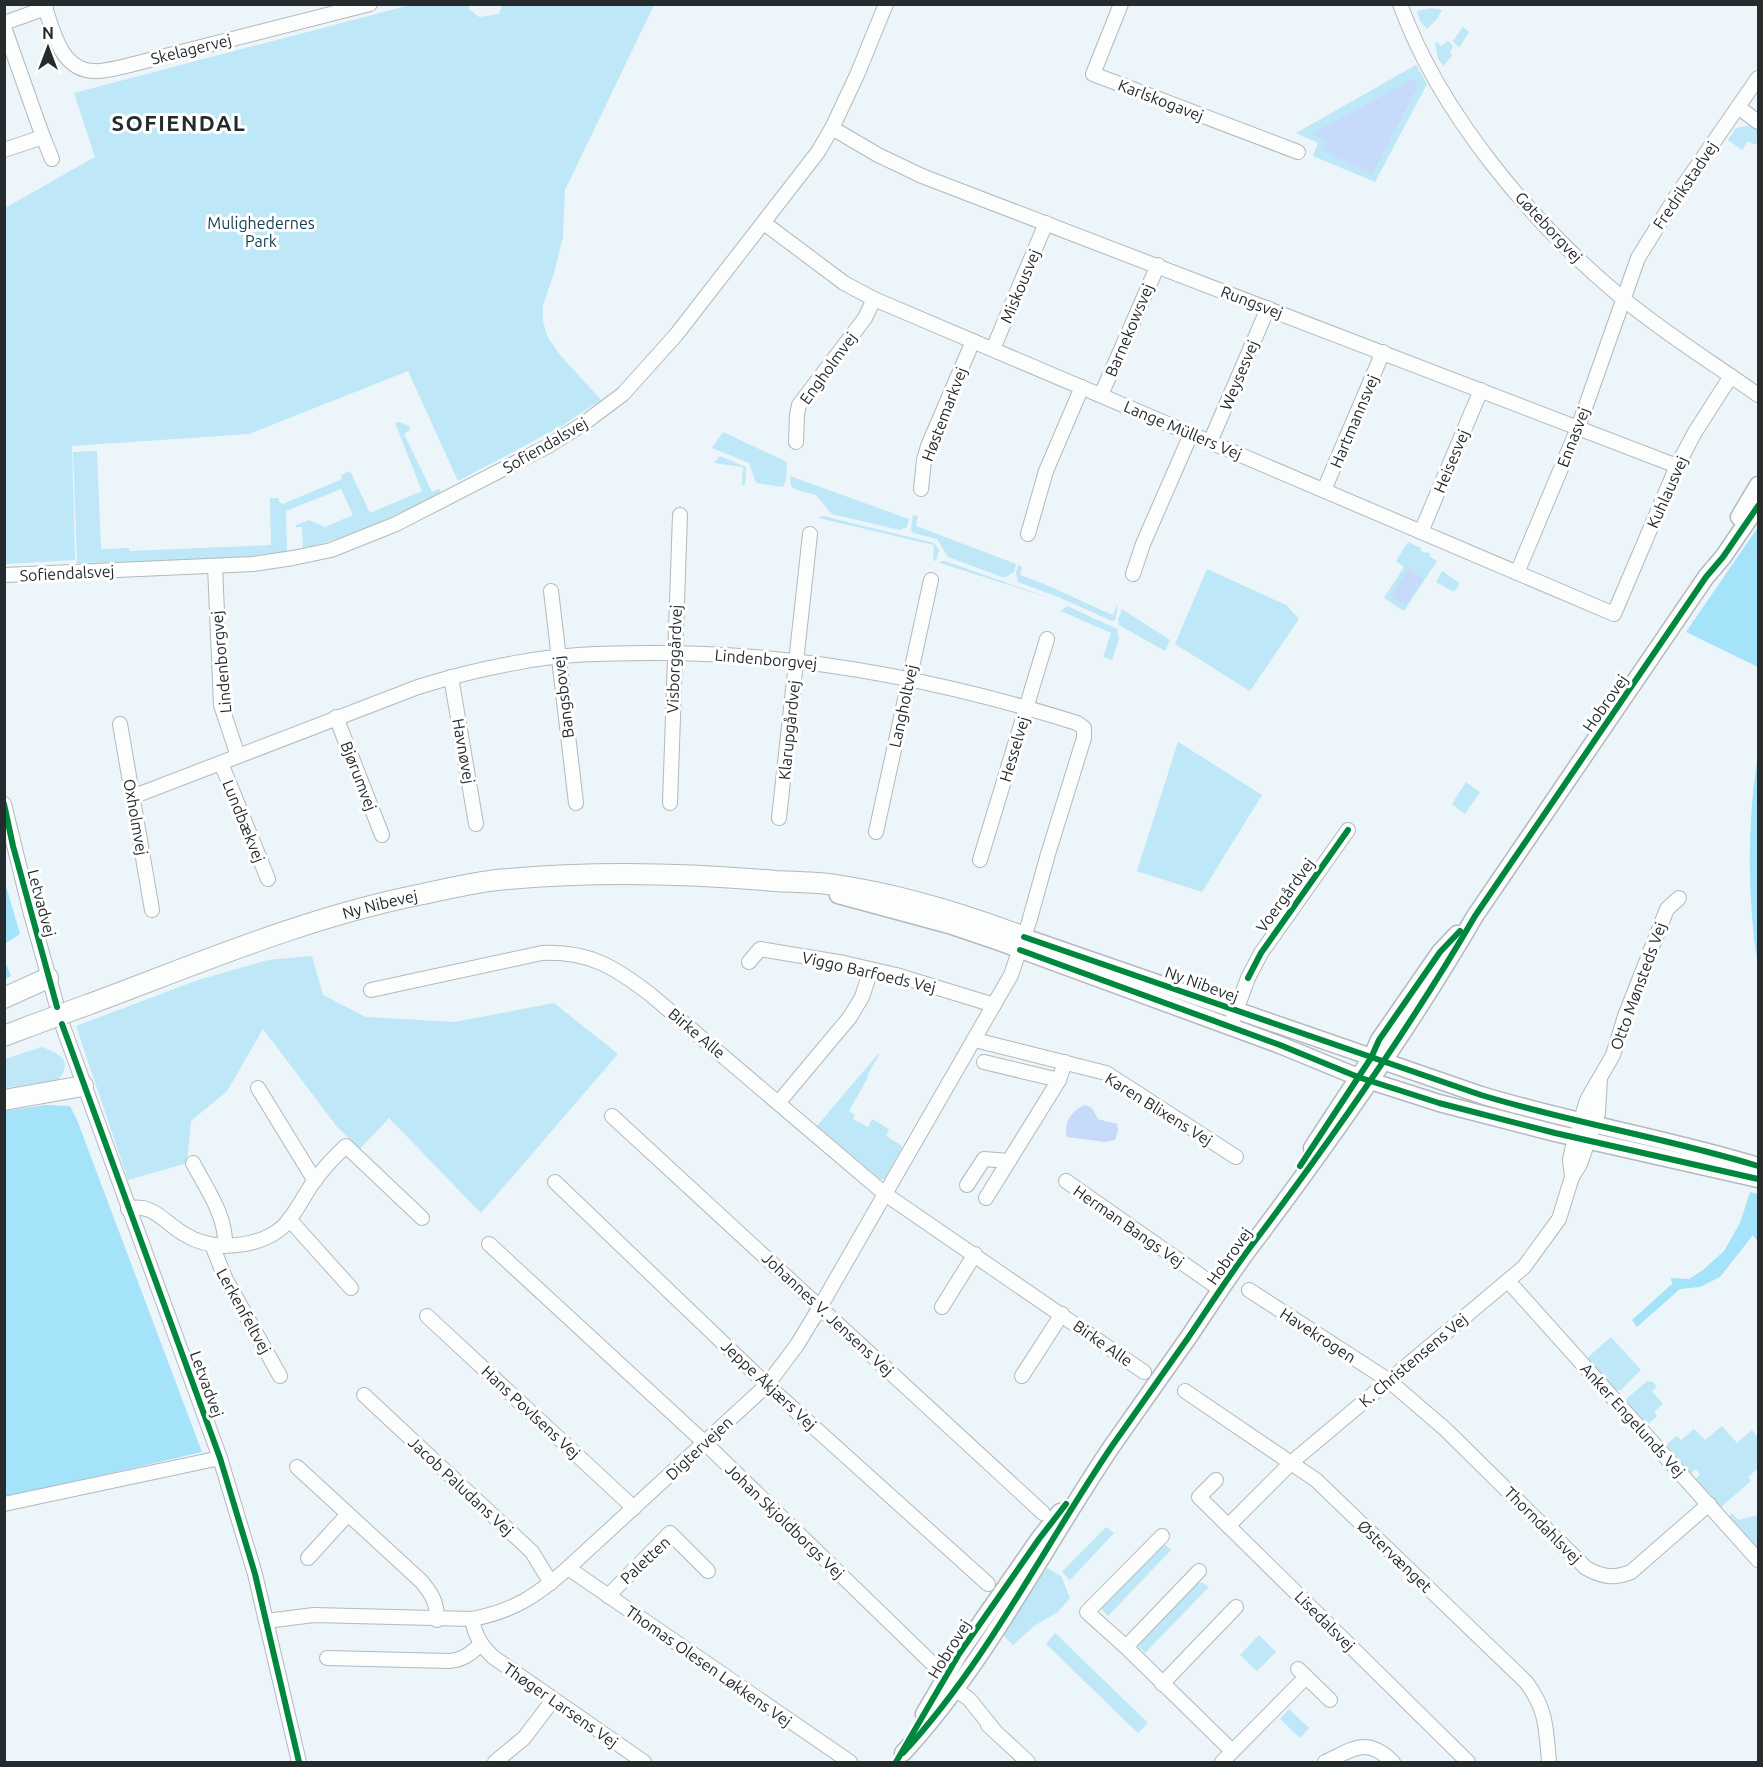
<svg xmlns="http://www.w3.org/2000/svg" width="1763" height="1767" font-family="Ubuntu,sans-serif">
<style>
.green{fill:#bee7f8}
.forest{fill:#a4e3fa}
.water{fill:#c8dafa}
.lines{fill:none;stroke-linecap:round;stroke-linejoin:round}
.minor-casing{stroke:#b3b9bc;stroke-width:16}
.major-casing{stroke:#b3b9bc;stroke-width:19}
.highway-casing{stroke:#b3b9bc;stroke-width:22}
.minor{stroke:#fcfefe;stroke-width:14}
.major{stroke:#fcfefe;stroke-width:16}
.highway{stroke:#fcfefe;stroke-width:20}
.highway-bridge-casing{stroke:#b3b9bc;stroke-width:22;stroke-linecap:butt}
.highway-bridge{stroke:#fcfefe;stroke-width:20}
.cycleway-casing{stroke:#fff;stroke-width:10}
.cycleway{stroke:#00873e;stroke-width:6}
.labels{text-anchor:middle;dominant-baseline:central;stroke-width:6;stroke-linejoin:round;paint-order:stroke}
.street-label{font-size:16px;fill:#262c2e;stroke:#fff}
.park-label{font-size:16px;fill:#144354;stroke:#fff}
.district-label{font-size:22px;font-weight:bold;letter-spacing:1.5px;fill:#262c2e;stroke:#fff}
</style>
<rect width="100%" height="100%" fill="#ecf5f9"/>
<g class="green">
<path d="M414,4l55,1v4l10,8 20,-3 3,-9h152l-89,185 -2,47 -9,36 -11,32v16l4,15 13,19 41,45 -41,27 -102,54 -50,-110 -159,63 -177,12 3,114 -70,4v-356l90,-51 -21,-64z"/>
<path d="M1432,8l10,2 -5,9 -10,10 -7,-8 -3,-10z"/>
<path d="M1463,27l6,5 -10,16 -6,-7z"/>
<path d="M1448,41l5,5 -3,6 2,4 -9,10 -5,-7 -3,-16 2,-1 4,4z"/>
<path d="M1416,65l11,19 -52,98 -62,-26 5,-13 -22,-10z"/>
<path d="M1752,125l6,4v12l-3,4 -7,-4 -6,9 -14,-10 8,-12z"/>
<path d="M399,422l10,4 1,4 -6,4 28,58 7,-3 3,4 -79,38 -60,18 -1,-22h-6v-2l13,-5 16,7 28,-12 -12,-26 -55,22 1,42 -88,7 -122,3 -4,-111 24,-1 4,98 28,-1v3l142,-6 -1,-47h9v4l4,2 59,-25 -1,-4 9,-4 20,42 52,-22 -27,-68z"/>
<path d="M723,432l64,30 -1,18 -3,7 -27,-4 -7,-20 -37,-15z"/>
<path d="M720,456l26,11 -1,18h-3l1,-18 -29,-4z"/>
<path d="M790,476l119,43 -2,8 -7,3 -68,-16 -16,-19 -22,-6 -3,-3z"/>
<path d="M913,515l5,1 -2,10 100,38 -2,8 -8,5h-4l-54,-20 -11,-18 -24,-6 -2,-4z"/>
<path d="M823,516l111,27 5,7 -3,11 -3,-1 1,-15 -116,-27z"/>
<path d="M1408,542l13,6 -1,2 5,3 2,-1 3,2 -1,2 8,5 -33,50 -20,-13 20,-31 -8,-6z"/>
<path d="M941,561h4l108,38 -113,-36z"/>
<path d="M1018,565l4,2 -2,8c32,11 62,27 93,40l4,-9 1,1 -3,13 -3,1 -54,-24 -40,-15 -2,-9z"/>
<path d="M1207,569l79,36 13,14 -49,72 -75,-47z"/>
<path d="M1442,571l18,12 -6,9 -18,-10z"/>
<path d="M1067,606l50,23 2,9 -7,22 -9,-3 8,-24 -50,-22z"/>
<path d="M1122,609l48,31 -5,11 -46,-26 -1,-5z"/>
<path d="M1178,742l84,53 -60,97 -65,-21z"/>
<path d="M1466,782l14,10 -15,22 -13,-10z"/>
<path d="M312,956l11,39 43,22 89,5 99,-19 64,51 -137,159 -92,-95 -29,31 -22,-21 -75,-99 -36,62 -36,30 -4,42 -59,17 -52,-154 122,-46 70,-20z"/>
<path d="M42,1047c18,7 32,14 16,33l-53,8v-29z"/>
<path d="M878,1054l1,1 -12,21 1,1 -19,34 6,4 -2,4 15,8 4,-8 17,10 -3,7 15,9 1,3 -18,31h-4l-63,-53z"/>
<path d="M1611,1337l30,33 -20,20h-5l-29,-32z"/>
<path d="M1647,1381l6,1 4,4 -5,5 11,13 -9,8 3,4 -10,9 -22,-25z"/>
<path d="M1722,1426l15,17 15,-13 6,8v30l-10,9 3,4 -30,26 -25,-28 4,-5 -4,-5 -5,4 -25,-28 11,-9 4,4 13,-11 11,11z"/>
<path d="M1732,1513l6,7 20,-5v33l-29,-32z"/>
<path d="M1106,1527l8,6 -44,47 -8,-8z"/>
<path d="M1165,1545l6,5 -63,66 -8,-8 60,-62z"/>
<path d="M1047,1568l14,8 9,22 -12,14 -24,14 -21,19 -11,-11z"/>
<path d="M1201,1582l8,5 -64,66 -8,-8 60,-62z"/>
<path d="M1055,1633l93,90 -10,10 -92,-89z"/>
<path d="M1259,1635l17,17 -19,19 -17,-16z"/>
<path d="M1289,1709l20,19 -9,10 -20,-19z"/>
</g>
<g class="forest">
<path d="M1758,527v140l-72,-35z"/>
<path d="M1758,753v215c-11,-72 -11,-144 0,-215z"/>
<path d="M4,879l16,55 -14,9v21l5,12 -6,3z"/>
<path d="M46,1105l24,1 7,14 125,332 -197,46v-387z"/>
<path d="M1750,1192l8,2v48l-5,-7 -33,42 -20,10 -20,2 -43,38 -5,-7 40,-36 -1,-6 18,1 14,-9 21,-19 16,-28z"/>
</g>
<g class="water">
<path d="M1412,80l4,1 1,7 -45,86 -50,-24 5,-10 -16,-6z"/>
<path d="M1409,568l14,10 -18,27 -14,-9z"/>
<path d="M1085,1105l7,3 6,11 19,5 1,7 -3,9 -10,2 -38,-5c-4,-14 5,-27 18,-32z"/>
</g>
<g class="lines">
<defs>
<g id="minor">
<path d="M44,4c9,26 16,66 50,67 10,1 22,-3 32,-5l244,-62"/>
<path d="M1121,4l-28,70 205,78"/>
<path d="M1400,4c40,110 132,219 221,293 43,36 92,66 137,98"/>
<path d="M4,23l42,-15"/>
<path d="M4,27l39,110 -39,13"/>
<path d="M1738,107l20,15"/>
<path d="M832,128l46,27 44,21 755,290"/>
<path d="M43,137l9,22"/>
<path d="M764,223l80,60 30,16 740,315 63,-148 18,-34 36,-56"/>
<path d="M993,349l53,-126"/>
<path d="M1101,395l57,-130"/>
<path d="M796,442l1,-27 2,-10 66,-87 9,-19"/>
<path d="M1210,442l58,-134"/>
<path d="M921,489l3,-29 4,-14 45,-105"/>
<path d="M1324,490l59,-138"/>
<path d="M1421,532l60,-142"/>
<path d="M1028,534l18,-63 36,-84"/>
<path d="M215,566l6,139 17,51"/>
<path d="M1517,573l61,-145 60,-170 39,-63 81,-117"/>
<path d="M1133,574l10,-30 48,-110"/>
<path d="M4,575l249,-11 40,-6 38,-8 65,-26 152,-78 35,-22 40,-30 53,-59 142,-183 14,-24 25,-53 29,-71"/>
<path d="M551,591l25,212"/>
<path d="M451,677l25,147"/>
<path d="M336,717l46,118"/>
<path d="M120,724l32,186"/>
<path d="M221,763l47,116"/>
<path d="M132,797l286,-110c32,-10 64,-18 97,-24 44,-9 90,-10 135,-10 146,-1 288,26 427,70l7,5v10l-36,116 -19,68 -18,53 -191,332 -23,38 -30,40 -199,183c-32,28 -54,43 -96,51l-158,-4 -48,6"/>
<path d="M670,803l10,-288"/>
<path d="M4,804l27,110 31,110 158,434 35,116 44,188"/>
<path d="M779,818l31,-284"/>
<path d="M876,832l55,-252"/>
<path d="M980,860l67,-221"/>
<path d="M749,962l11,-13 84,14 52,12 98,30"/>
<path d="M371,990l171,-37c47,-2 73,14 109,42l234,199 259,178"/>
<path d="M1233,1019l15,-41 13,-25 87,-123"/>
<path d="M975,1040l131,33 130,84"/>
<path d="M984,1062l75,18"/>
<path d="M258,1088l57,93"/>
<path d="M779,1102l71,-85 12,-20 9,-27"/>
<path d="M612,1116l431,397"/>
<path d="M193,1163c13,25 34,54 32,83"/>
<path d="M1572,1177l-2,-17 2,-10 15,-50 26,-45 12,-39 42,-107 12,-11"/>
<path d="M1066,1181l155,109"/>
<path d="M555,1182l212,203 221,199"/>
<path d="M967,1185l17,-26 25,2"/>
<path d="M986,1198l73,-118 6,-18"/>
<path d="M128,1209c24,-7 37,14 56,25 16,10 35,13 53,11 11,-1 26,-5 36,-11 19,-10 29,-37 42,-54 9,-12 20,-24 31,-34l76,72"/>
<path d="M289,1219l62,69"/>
<path d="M489,1244l216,199 233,226 17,20 14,10 25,31"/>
<path d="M212,1245l14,35 54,96"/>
<path d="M1508,1281l250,279"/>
<path d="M1249,1290l139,90 57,49 141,139c16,9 28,11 45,4l78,-68"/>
<path d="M942,1307l33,-53"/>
<path d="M427,1316l207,192"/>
<path d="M1022,1376l40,-62"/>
<path d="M1185,1391l131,89 210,202c21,28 20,47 23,80"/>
<path d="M364,1395l152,142 16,15 19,31"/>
<path d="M297,1467l124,114c11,13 16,21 16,39"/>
<path d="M1216,1480l-17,17 269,265"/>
<path d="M4,1504l216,-46"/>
<path d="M1228,1526l64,-64 232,-195 35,-48 13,-42 8,-13 18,-51 2,-35"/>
<path d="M1162,1536l-75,76 39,35 106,104"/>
<path d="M308,1558l40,-44"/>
<path d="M568,1568l282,194"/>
<path d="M608,1596l62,-63 38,38"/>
<path d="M472,1619c3,17 9,26 21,38l151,105"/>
<path d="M1126,1647l73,-76"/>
<path d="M327,1658l122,3c14,-1 21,-7 31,-16"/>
<path d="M1298,1669l32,31"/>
<path d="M1162,1684l74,-77"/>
<path d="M988,1725l40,37"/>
<path d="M495,1762l29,-24 29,-38"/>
<path d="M1222,1762l84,-85"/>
<path d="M1325,1762c29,-13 41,-26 68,0"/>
</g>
<g id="major">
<path d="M1739,517l19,-32"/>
<path d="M838,895l111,30 53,18 278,102 78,32 81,26 116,30 203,46"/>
<path d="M1024,937l457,158c92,28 186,43 277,71"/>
<path d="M1312,1148l59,-90 8,-18 61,-88 17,-18"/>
<path d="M924,1714l35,-60 80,-115 21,-27"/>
<path d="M903,1753c84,-91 140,-205 209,-307 25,-36 51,-72 76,-108 23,-34 45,-69 70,-101 78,-104 152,-209 217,-321l231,-339 17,-20 35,-51"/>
</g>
<g id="highway">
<path d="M4,998l44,-20"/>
<path id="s1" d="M87,1005c108,-40 217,-87 331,-110 29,-6 60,-14 90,-16 89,-8 178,-6 267,2 17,1 35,1 53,3 66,9 133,29 196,53"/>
<path d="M4,1036l26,-10"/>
<path d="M4,1100l79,-14"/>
</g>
</defs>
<use href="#minor" class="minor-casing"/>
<use href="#major" class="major-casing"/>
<use href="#highway" class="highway-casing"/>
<use href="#minor" class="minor"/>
<use href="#major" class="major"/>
<use href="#highway" class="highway"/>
<defs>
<path id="highway-bridge" d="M30,1026l57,-21"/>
</defs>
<use href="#highway-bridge" class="highway-bridge-casing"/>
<use href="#highway-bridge" class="highway-bridge"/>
<defs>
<g id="cycleway">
<path d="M4,804l9,42 44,161"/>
<path d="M1024,937l457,158c92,28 186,43 277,71"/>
<path d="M1020,950l260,95 78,32 81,26 116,30 203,46"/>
<path d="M1248,978l13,-25 87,-123"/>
<path d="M62,1024l158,434 35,116 44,188"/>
<path d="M1300,1166l71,-108 8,-18 61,-88 20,-21"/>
<path d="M903,1753c84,-91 140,-205 209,-307 25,-36 51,-72 76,-108 23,-34 45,-69 70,-101 78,-104 152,-209 217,-321l231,-339 17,-20 35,-51"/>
<path d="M896,1762l63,-108 80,-115 27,-35"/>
</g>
</defs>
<use href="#cycleway" class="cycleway-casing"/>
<use href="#cycleway" class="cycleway"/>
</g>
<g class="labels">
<g class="street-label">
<text transform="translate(191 49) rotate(-14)">Skelagervej</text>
<text transform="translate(1161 100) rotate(21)">Karlskogavej</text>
<text transform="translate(1685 185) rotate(-56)">Fredrikstadvej</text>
<text transform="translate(1549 227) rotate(47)">Gøteborgvej</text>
<text transform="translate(1020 286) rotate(-67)">Miskousvej</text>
<text transform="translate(1252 302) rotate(21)">Rungsvej</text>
<text transform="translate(1129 330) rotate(-67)">Barnekowsvej</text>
<text transform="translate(828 368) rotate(-54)">Engholmvej</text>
<text transform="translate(1239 375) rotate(-67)">Weysesvej</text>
<text transform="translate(944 414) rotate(-69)">Høstemarkvej</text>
<text transform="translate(1354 421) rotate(-67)">Hartmannsvej</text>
<text transform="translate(1183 430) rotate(23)">Lange Müllers Vej</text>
<text transform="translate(1573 437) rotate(-69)">Ennasvej</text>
<text transform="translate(545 445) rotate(-30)">Sofiendalsvej</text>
<text transform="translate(1451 461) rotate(-67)">Heisesvej</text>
<text transform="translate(1667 492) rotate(-66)">Kuhlausvej</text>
<text transform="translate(67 573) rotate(-3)">Sofiendalsvej</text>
<text transform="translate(674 659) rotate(-88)">Visborggårdvej</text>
<text transform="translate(766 659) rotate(5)">Lindenborgvej</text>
<text transform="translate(221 662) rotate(-95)">Lindenborgvej</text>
<text transform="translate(563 697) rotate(-97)">Bangsbovej</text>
<text transform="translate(1605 703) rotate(-55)">Hobrovej</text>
<text transform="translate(903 706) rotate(-78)">Langholtvej</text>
<text transform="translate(789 730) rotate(-84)">Klarupgårdvej</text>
<text transform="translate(1014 749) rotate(-73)">Hesselvej</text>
<text transform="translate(464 751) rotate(80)">Havnøvej</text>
<text transform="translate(359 776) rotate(69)">Bjørumvej</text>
<text transform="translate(136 817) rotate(80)">Oxholmvej</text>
<text transform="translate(244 821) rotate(68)">Lundbækvej</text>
<text transform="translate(1285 895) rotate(-54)">Voergårdvej</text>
<text transform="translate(42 903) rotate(75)">Letvadvej</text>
<text stroke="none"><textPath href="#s1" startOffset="310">Ny Nibevej</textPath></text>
<text transform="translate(869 972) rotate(13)">Viggo Barfoeds Vej</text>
<text transform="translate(1202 984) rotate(20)">Ny Nibevej</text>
<text transform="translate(1638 986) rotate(-70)">Otto Mønsteds Vej</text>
<text transform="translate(697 1033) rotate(40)">Birke Alle</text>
<text transform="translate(1159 1109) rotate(32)">Karen Blixens Vej</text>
<text transform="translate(1129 1226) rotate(35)">Herman Bangs Vej</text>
<text transform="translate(1229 1256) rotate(-55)">Hobrovej</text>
<text transform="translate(244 1311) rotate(61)">Lerkenfeltvej</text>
<text transform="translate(828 1314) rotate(43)">Johannes V. Jensens Vej</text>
<text transform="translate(1318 1335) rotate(33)">Havekrogen</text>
<text transform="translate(1103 1343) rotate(35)">Birke Alle</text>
<text transform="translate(1413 1360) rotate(-40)">K. Christensens Vej</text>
<text transform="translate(207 1384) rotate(70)">Letvadvej</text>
<text transform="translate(769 1385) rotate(43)">Jeppe Åkjærs Vej</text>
<text transform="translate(531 1412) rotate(43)">Hans Povlsens Vej</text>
<text transform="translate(1633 1420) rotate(48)">Anker Engelunds Vej</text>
<text transform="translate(699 1448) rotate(-43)">Digtervejen</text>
<text transform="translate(461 1486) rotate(43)">Jacob Paludans Vej</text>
<text transform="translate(785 1521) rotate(44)">Johan Skjoldborgs Vej</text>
<text transform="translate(1543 1525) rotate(45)">Thorndahlsvej</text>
<text transform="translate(1395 1556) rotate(44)">Østervænget</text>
<text transform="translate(645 1560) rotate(-43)">Paletten</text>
<text transform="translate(1325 1621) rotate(45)">Lisedalsvej</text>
<text transform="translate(949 1649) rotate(-58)">Hobrovej</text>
<text transform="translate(709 1666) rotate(35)">Thomas Olesen Løkkens Vej</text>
<text transform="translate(561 1705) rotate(35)">Thøger Larsens Vej</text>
</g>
<g class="park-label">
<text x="261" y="223">Mulighedernes<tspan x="261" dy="18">Park</tspan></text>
</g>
<g class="district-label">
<text x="179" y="122">SOFIENDAL</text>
</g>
</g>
<rect width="1763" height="1767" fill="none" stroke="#262c2e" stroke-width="12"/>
<g transform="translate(48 48)" stroke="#ffffff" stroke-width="4.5" paint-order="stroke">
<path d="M0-4.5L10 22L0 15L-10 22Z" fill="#262c2e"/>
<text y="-9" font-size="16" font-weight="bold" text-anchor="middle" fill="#262c2e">N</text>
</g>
</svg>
